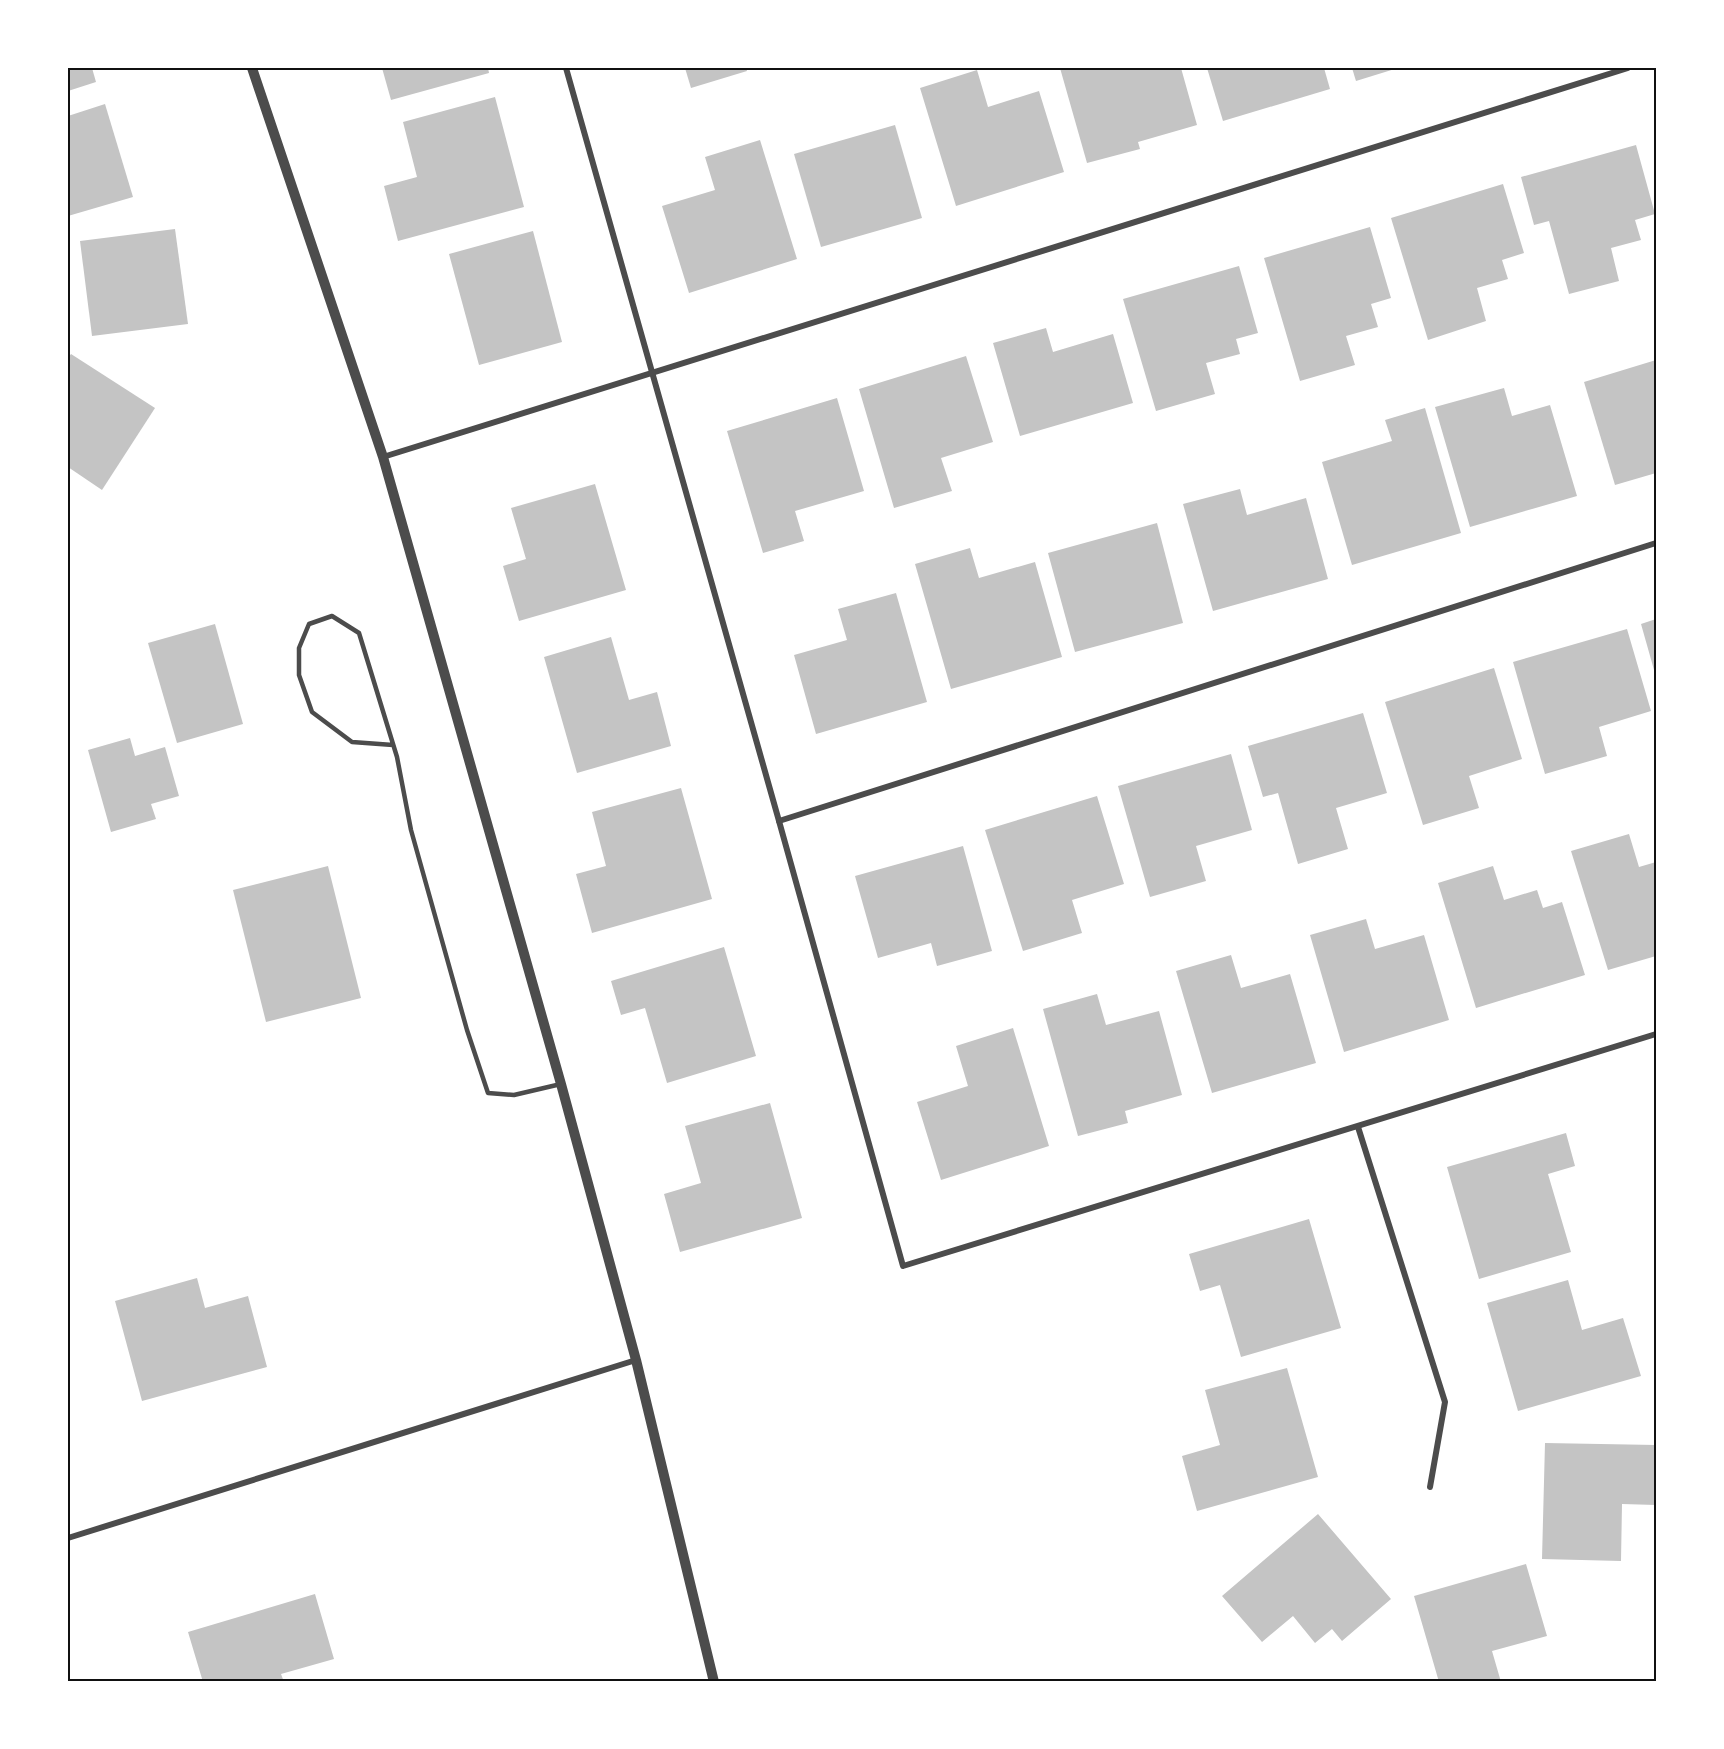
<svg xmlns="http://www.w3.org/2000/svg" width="1724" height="1749" font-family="Overpass,sans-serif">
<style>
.building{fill:#c4c4c4}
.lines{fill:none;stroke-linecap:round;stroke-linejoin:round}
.service{stroke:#4c4c4c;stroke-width:4.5}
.minor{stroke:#4c4c4c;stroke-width:6}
.tertiary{stroke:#4c4c4c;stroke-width:10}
.neatline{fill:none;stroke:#111;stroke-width:2}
</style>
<rect width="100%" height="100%" fill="#fff"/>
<g class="building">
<path d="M68,68h24l4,14 -28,9z"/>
<path d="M382,68h106l1,5 -98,27z"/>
<path d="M685,68h61l1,3 -56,17z"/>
<path d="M1060,68h121l16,57 -59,17 2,7 -53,14z"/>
<path d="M1207,68h117l6,21 -107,32z"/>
<path d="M1352,68h46l-42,13z"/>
<path d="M977,70l11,37 51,-16 25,81 -108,34 -36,-118z"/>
<path d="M495,97l29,110 -126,34 -14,-55 33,-9 -14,-55z"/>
<path d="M105,104l28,93 -65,19v-100z"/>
<path d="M895,125l27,93 -101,29 -27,-93z"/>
<path d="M760,140l37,119 -108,34 -27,-87 53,-16 -10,-33z"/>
<path d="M1636,145l19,69 -20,6 6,20 -30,8 8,33 -50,13 -20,-73 -15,4 -13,-48z"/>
<path d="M1503,184l21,69 -22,7 6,19 -31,9 9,33 -58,19 -37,-122z"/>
<path d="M1370,227l21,71 -20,6 7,23 -32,9 9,29 -55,16 -36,-123z"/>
<path d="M175,229l13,95 -96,12 -12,-95z"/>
<path d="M533,231l29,111 -83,23 -30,-111z"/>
<path d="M1239,266l19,67 -22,6 4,15 -34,9 9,31 -59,17 -33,-112z"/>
<path d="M1046,328l7,24 60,-18 20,69 -113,33 -27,-93z"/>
<path d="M71,354l84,54 -53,82 -34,-23v-109z"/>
<path d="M966,356l27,86 -52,16 11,33 -58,17 -35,-119z"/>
<path d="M1656,360v113l-41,12 -31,-103z"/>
<path d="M1504,388l8,28 38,-11 27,91 -107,31 -35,-120z"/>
<path d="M837,398l27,93 -69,20 9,30 -41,12 -36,-122z"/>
<path d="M1425,408l36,125 -109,32 -30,-103 70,-21 -7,-21z"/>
<path d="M595,484l31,106 -107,31 -16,-55 23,-7 -15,-51z"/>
<path d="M1240,489l7,26 59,-17 22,81 -115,32 -30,-107z"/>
<path d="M1157,523l26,100 -108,29 -27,-99z"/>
<path d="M970,548l9,30 56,-16 27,95 -111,32 -36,-125z"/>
<path d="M896,593l31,109 -111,32 -22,-79 53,-15 -9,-31z"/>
<path d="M1656,619v58l-15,-53z"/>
<path d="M215,624l28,100 -66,19 -29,-100z"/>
<path d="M1627,629l24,82 -52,16 8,29 -62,18 -32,-112z"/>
<path d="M611,637l18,63 28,-8 14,54 -94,27 -33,-116z"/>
<path d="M1494,668l28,91 -53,17 10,32 -56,17 -38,-123z"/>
<path d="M1363,713l24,80 -51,15 12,41 -50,15 -20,-71 -15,4 -15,-51z"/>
<path d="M130,738l5,18 30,-9 14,49 -28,8 5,15 -45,13 -23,-82z"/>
<path d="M1231,754l21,76 -56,16 10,35 -56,16 -32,-111z"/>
<path d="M681,788l31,111 -120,34 -16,-59 30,-8 -14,-54z"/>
<path d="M1097,796l27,88 -52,16 10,33 -59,18 -38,-121z"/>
<path d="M1629,834l10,33 17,-5v94l-48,14 -37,-119z"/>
<path d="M963,846l29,105 -55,15 -6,-23 -53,15 -23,-82z"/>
<path d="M328,866l33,132 -95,24 -33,-132z"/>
<path d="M1493,866l11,34 33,-10 6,18 19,-6 23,73 -109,33 -38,-125z"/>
<path d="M1366,919l9,30 49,-14 25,85 -105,32 -34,-117z"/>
<path d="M724,947l32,109 -89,27 -22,-75 -24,7 -10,-34z"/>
<path d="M1231,955l10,33 49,-14 26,89 -104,30 -36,-122z"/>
<path d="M1097,994l9,31 53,-14 23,84 -57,16 3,12 -50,13 -35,-127z"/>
<path d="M1013,1028l36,118 -108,34 -24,-78 51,-16 -12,-40z"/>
<path d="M770,1103l32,115 -122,34 -16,-58 37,-11 -16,-57z"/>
<path d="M1566,1133l9,33 -27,8 23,78 -92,27 -32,-112z"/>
<path d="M1309,1219l32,109 -100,29 -21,-72 -20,6 -11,-37z"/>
<path d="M197,1278l8,30 43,-12 19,71 -125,34 -27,-100z"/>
<path d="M1568,1280l14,50 41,-12 18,58 -123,35 -31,-108z"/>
<path d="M1287,1368l31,109 -121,34 -15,-55 38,-11 -15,-55z"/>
<path d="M1545,1443l111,2v60l-34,-1 -1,57 -79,-2z"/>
<path d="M1318,1514l73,85 -49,42 -10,-12 -17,14 -22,-27 -31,26 -40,-46z"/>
<path d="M1526,1564l21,72 -55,15 9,31h-62l-25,-86z"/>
<path d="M315,1594l19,65 -53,15 3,8h-81l-15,-50z"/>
</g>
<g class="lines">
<path class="service" d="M393,745l-41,-3 -40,-30 -13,-37v-27l10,-24 23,-8 27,17 38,124 14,73 56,200 21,63 26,2 47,-11"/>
<g class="minor">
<path d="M566,68l213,753 124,445 753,-232"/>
<path d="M383,457l1245,-389"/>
<path d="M779,821l877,-278"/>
<path d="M1358,1127l87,275 -15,85"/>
<path d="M68,1538l568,-178"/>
</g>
<path class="tertiary" d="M252,68l131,389 178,627 75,276 78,322"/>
</g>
<rect width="1724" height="1749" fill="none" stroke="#ffffff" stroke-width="138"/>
<rect x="69" y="69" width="1586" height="1611" class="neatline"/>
</svg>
